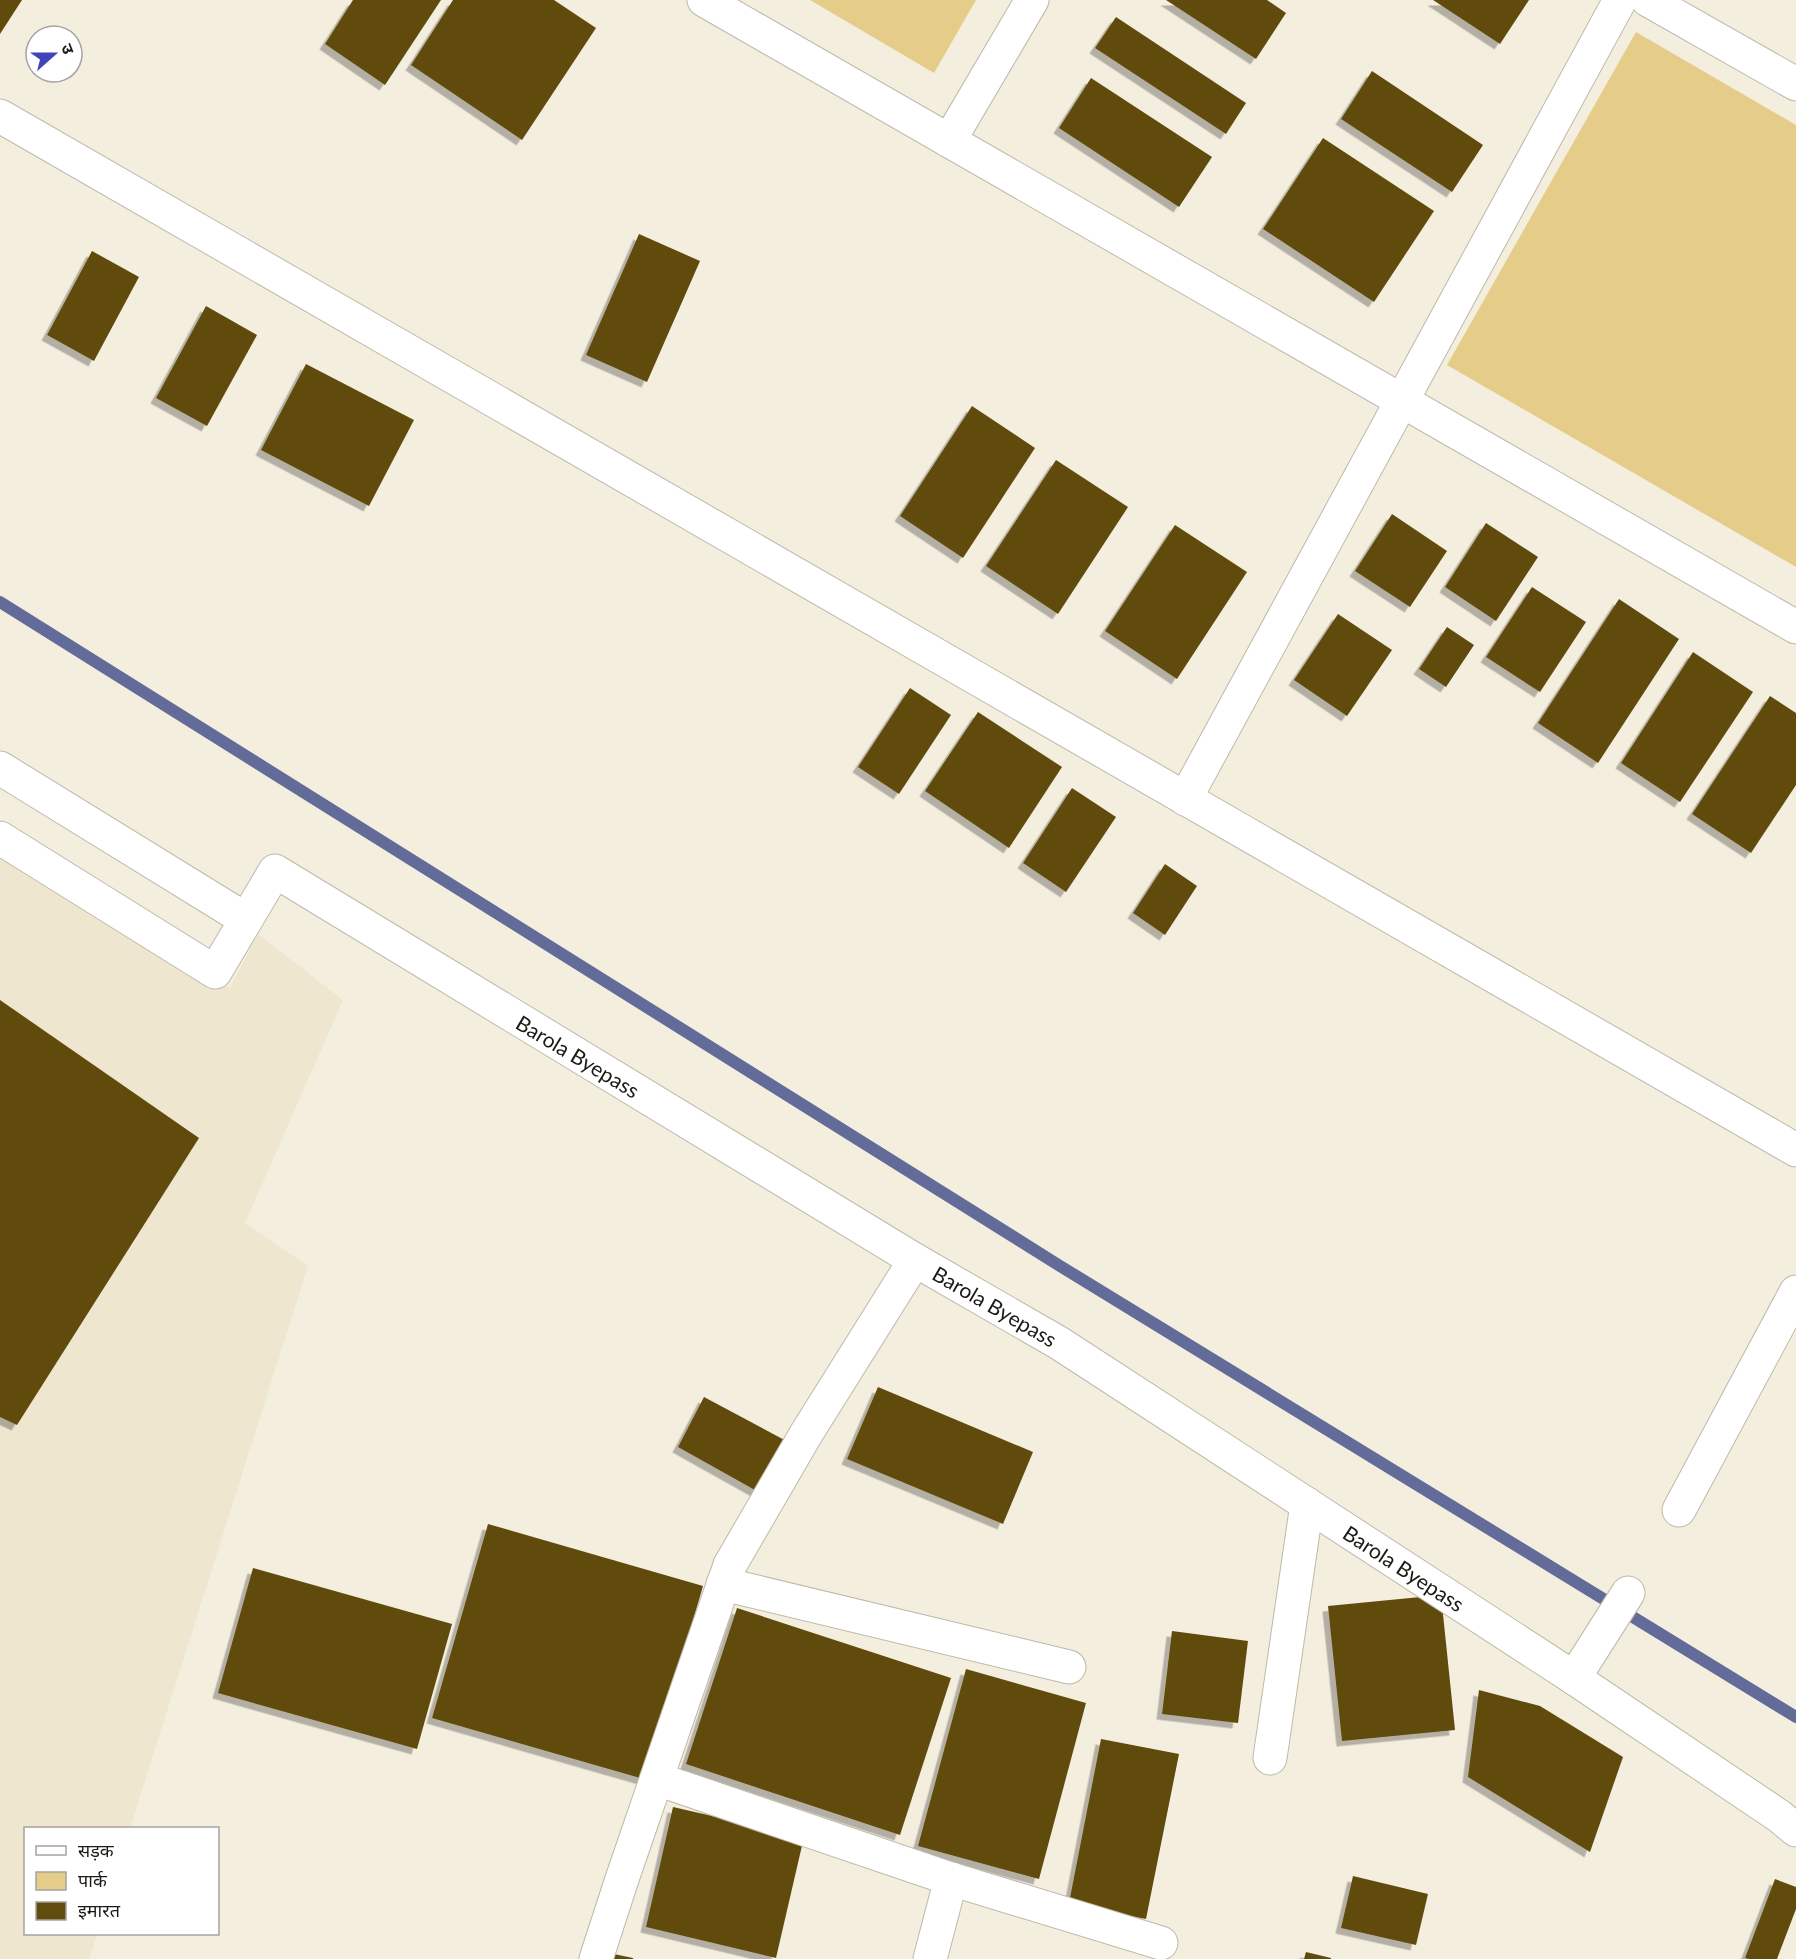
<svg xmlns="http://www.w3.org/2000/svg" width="1796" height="1959" font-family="Lato,'Noto Sans Devanagari',sans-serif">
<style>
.built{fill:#eee6cf}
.green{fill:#e5cd89}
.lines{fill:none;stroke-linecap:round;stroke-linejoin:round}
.stream{stroke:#636b99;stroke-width:12}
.building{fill:#604c0c;filter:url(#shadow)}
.minor-casing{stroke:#bfb9aa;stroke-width:35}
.minor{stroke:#fff;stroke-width:33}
.labels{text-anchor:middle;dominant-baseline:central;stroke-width:6;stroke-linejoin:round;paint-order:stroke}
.street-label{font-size:21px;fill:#1c1a15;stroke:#fff}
</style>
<defs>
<filter id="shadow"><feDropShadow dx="-5.5" dy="5.5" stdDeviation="0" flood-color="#0004"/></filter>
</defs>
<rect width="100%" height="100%" fill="#f4eedf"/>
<path class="built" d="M0,852l230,136 28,-54 85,66 -98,223 63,43 -178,562h-104v106h71l-8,25h-89z"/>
<g class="green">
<path d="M810,0h166l-42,73z"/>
<path d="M1636,32l160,93v442l-349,-202z"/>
</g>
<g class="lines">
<path class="stream" d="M0,602l1060,664 736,451"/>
</g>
<g class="building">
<path d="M0,0h22l-22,34z"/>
<path d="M353,0h88l-56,85 -60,-41z"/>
<path d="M453,0h101l42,28 -74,112 -111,-75z"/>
<path d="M1166,0h101l19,13 -30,46z"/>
<path d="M1433,0h96l-29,44z"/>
<path d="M1116,17l130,86 -20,31 -131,-86z"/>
<path d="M1372,71l111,74 -31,47 -111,-73z"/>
<path d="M1091,78l121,79 -33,50 -120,-79z"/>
<path d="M1323,138l111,73 -60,91 -111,-73z"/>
<path d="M639,234l61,27 -53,121 -61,-27z"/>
<path d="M92,251l47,26 -45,84 -47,-26z"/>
<path d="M206,306l51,29 -50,91 -51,-28z"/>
<path d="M306,364l108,56 -45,86 -108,-56z"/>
<path d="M972,406l63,42 -72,110 -63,-42z"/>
<path d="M1056,460l72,47 -70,107 -72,-48z"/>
<path d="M1392,514l55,37 -37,56 -55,-36z"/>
<path d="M1486,523l52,34 -42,64 -51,-34z"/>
<path d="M1175,525l72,47 -70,107 -72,-48z"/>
<path d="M1532,587l54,35 -46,70 -54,-35z"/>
<path d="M1619,599l60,40 -81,124 -60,-40z"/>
<path d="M1338,614l54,36 -45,66 -53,-36z"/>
<path d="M1447,627l27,18 -28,42 -27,-18z"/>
<path d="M1693,652l60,40 -73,110 -59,-39z"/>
<path d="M910,688l41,27 -52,79 -41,-27z"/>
<path d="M1770,696l26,17v72l-45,68 -59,-39z"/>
<path d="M978,712l84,55 -53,81 -84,-57z"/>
<path d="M1072,788l44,29 -50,75 -43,-29z"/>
<path d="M1165,864l32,22 -32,49 -32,-22z"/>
<path d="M0,1000l199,138 -182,287 -17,-8z"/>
<path d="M878,1387l155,65 -30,72 -156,-65z"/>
<path d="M704,1397l86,46 -28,51 -84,-47z"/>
<path d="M488,1524l215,62 -56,194 -215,-62z"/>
<path d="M253,1568l199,56 -35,125 -199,-56z"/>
<path d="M1441,1595l14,135 -113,11 -14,-135z"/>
<path d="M737,1608l214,70 -51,157 -214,-71z"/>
<path d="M1172,1631l76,10 -10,82 -76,-9z"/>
<path d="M966,1669l120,34 -47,176 -121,-33z"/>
<path d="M1479,1690l61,16 83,51 -33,95 -122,-75z"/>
<path d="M1101,1739l78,15 -33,165 -77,-16z"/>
<path d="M673,1807l131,30 -28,121 -130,-31z"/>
<path d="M1353,1876l75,18 -12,51 -75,-17z"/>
<path d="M1775,1879l21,8v22l-19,50h-28l-4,-1z"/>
<path d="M1306,1952l25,6v1h-27z"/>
<path d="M609,1953l24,5v1h-25z"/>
</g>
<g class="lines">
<defs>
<g id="minor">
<path d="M704,0l1092,627"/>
<path d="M1648,0l148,84"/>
<path d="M0,116l1796,1034"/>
<path d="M949,141l83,-141"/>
<path d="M0,768l245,151"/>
<path d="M1185,799l435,-799"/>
<path d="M0,838l215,134 60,-101 640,389 144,83 515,335 205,138 17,14"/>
<path d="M1679,1510l117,-218"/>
<path d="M723,1584l346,83"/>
<path d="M1574,1678l54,-85"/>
<path d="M1270,1758l37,-254"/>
<path d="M657,1779l294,100 210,64"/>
<path d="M596,1959l26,-80 108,-314 76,-131 109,-174"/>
<path d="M930,1959l21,-80"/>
</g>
</defs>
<use href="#minor" class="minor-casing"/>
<use href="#minor" class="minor"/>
</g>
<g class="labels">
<g class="street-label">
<text transform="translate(578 1056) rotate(31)">Barola Byepass</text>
<text transform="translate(995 1306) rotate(30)">Barola Byepass</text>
<text transform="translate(1404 1568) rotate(33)">Barola Byepass</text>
</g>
</g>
<rect x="24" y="1827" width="195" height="108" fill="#ffffff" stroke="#a4a3a1" stroke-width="1.5"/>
<rect x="36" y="1846" width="30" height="9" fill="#ffffff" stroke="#a4a3a1" stroke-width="1.5"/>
<text x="78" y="1857" font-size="18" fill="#1c1a15">सड़क</text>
<rect x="36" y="1872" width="30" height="18" fill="#e5cd89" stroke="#a4a3a1" stroke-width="1.5"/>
<text x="78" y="1887" font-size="18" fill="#1c1a15">पार्क</text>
<rect x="36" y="1902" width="30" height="18" fill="#604c0c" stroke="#a4a3a1" stroke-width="1.5"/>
<text x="78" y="1917" font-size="18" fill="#1c1a15">इमारत</text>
<g transform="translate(54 54) rotate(69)"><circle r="28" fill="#ffffff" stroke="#a4a3a1" stroke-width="1.5"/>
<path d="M0-4.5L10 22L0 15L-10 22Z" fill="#4144b9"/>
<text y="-9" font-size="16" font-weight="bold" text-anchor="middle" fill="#1c1a15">उ</text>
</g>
</svg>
